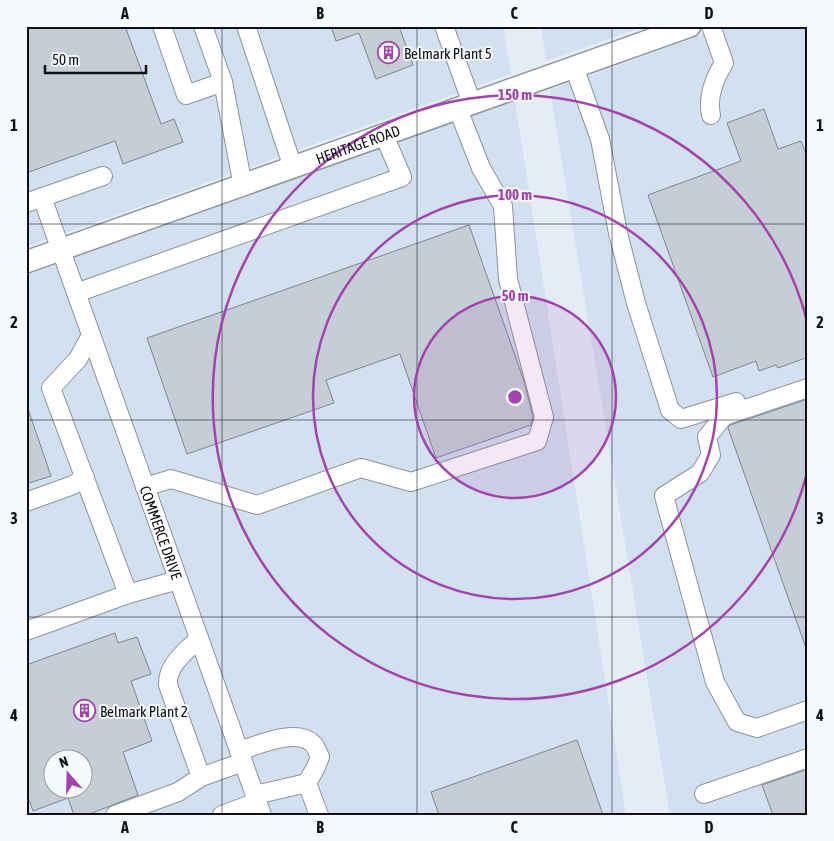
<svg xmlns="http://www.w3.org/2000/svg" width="834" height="841" font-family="'Asap Condensed',sans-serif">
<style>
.built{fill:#d3e0f0;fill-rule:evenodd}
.building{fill:#c5ced7;stroke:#7e868f;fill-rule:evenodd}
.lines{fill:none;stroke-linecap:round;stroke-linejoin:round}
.minor-casing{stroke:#8c949d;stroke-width:20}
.major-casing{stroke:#8c949d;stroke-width:24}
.minor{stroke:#fff;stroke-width:18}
.major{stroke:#fff;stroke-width:21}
.grid{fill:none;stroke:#0f1115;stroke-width:1;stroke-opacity:0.55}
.ring{fill:none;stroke:#a344ac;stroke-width:2.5}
.labels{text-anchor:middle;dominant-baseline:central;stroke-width:4;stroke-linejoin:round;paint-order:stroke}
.poi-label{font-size:15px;fill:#0f1115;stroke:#f6f9fd;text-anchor:start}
.street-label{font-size:15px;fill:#0f1115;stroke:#f6f9fd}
.centre{fill:#a344ac;stroke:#f6f9fd;stroke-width:2.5}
.ring-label{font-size:15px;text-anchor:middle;font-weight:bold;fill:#a344ac;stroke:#f6f9fd;stroke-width:4;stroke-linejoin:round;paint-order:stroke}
.neatline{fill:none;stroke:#0f1115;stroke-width:2}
.grid-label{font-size:16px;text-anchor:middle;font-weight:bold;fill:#0f1115}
</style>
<rect width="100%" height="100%" fill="#e4ecf6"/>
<g class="built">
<path d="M26,26h477l8,48 -485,173z"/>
<path d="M541,26h104l-99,35z"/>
<path d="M726,26h82v789h-138l-120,-725z"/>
<path d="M515,101l111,714h-600v-540zM52,758h30v30h-30z"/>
</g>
<g class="building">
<path d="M26,26h99l36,98 13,-5 9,23 -60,22 -8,-23 -89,32z"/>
<path d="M331,26h68l14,39 -37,14 -17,-46 -23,8z"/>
<path d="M764,109l14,40 23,-8 7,18v198l-30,11 -2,-3 -17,6 -3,-10 -43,16 -65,-182 93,-34 -14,-38z"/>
<path d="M469,225l55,156 9,36 -2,8 -95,33 -36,-104 -74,26 8,23 -147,51 -40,-116z"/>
<path d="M808,399v249h-2l-78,-220 2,-3z"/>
<path d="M28,409l23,67 -25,8v-74z"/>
<path d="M115,633l3,10 19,-6 14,37 -20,7 21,60 -29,11 15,43 -51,20h-13l-6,-17 -35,13 -7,-19v-127zM52,758h30v30h-30z"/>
<path d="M577,740l26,75h-164l-8,-23z"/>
<path d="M808,769v46h-35l-11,-30z"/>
</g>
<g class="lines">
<defs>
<g id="minor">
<path d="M162,26l24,69 37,-13"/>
<path d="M203,26l20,56 20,104"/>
<path d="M246,26l47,142"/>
<path d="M444,26l28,78"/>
<path d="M711,26l13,37c-10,16 -17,33 -13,52"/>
<path d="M574,67l26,72 18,94 18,70 34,107 11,9 55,-17"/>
<path id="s1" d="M42,197l220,618"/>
<path d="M26,203l77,-27"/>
<path d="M76,293l326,-116 -18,-42"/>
<path d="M91,335l-13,24 -27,29 77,206"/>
<path d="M808,388l-84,28 -17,21 4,18 -11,18 -36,23 51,186 22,40 20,6 51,-18"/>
<path d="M145,487l26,-8 86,26 104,-37 50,14 126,-41 7,-24 -36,-138 -5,-73 -22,-38 -23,-59"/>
<path d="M26,502l47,-17 12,-8"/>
<path d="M26,631l102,-37 50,-14"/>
<path d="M199,638c-13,14 -32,26 -31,47l33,92"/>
<path d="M239,751c19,-6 57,-23 73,-8 4,3 6,10 8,14l-4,10 -9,16"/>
<path d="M704,794l104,-36"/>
<path d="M255,795l52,-12 12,32"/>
<path d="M115,815l63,-23 23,-15 42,-15"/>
<path d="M222,815l35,-13"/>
</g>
<g id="major">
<path id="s2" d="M26,262l664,-236"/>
</g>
</defs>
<use href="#minor" class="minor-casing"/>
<use href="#major" class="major-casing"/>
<use href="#minor" class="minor"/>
<use href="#major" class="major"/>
</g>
<path class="grid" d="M222,26v789M417,26v789M612,26v789M26,224h782M26,420h782M26,617h782"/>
<circle cx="515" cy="397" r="101" fill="#a344ac" fill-opacity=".12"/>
<g class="ring">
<circle cx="515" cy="397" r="101"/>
<circle cx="515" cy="397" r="202"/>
<path d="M807 473A302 302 0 1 1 807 321"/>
</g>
<defs>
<symbol id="building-ring" viewBox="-11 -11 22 22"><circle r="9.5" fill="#f6f9fd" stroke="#a344ac" stroke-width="1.5"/><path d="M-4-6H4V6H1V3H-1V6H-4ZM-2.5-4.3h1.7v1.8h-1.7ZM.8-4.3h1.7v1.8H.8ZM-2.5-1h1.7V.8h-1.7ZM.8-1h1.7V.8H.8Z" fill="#a344ac"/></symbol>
</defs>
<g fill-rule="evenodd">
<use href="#building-ring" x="376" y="40" width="25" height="25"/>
<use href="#building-ring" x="72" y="698" width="25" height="25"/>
</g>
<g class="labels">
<g class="poi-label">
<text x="404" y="53">Belmark Plant 5</text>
<text x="100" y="711">Belmark Plant 2</text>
</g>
<g class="street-label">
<text stroke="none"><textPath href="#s2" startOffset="352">HERITAGE ROAD</textPath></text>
<text stroke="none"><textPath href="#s1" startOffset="356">COMMERCE DRIVE</textPath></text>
</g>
</g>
<circle cx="515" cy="397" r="8" class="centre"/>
<g class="ring-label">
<text x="515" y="100">150 m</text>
<text x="515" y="200">100 m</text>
<text x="515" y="301">50 m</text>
</g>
<rect width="834" height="841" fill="none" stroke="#f6f9fd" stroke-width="55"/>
<g transform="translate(68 774) rotate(340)"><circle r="24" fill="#f6f9fd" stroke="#9a9ca0"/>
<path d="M0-4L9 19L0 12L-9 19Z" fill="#a344ac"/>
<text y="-8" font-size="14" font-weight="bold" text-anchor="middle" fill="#0f1115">N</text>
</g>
<path d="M45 65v8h101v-8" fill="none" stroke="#0f1115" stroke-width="2.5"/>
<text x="52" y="65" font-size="15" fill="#0f1115" stroke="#f6f9fd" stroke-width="4" paint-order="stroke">50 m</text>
<rect x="28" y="28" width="778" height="786" class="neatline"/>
<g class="grid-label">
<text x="125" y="19">A</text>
<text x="320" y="19">B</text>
<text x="514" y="19">C</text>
<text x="709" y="19">D</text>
<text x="14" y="131">1</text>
<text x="820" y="131">1</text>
<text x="14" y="328">2</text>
<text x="820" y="328">2</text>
<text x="14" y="524">3</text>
<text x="820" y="524">3</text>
<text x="14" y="721">4</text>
<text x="820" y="721">4</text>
<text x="125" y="833">A</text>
<text x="320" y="833">B</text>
<text x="514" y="833">C</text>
<text x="709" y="833">D</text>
</g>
</svg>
